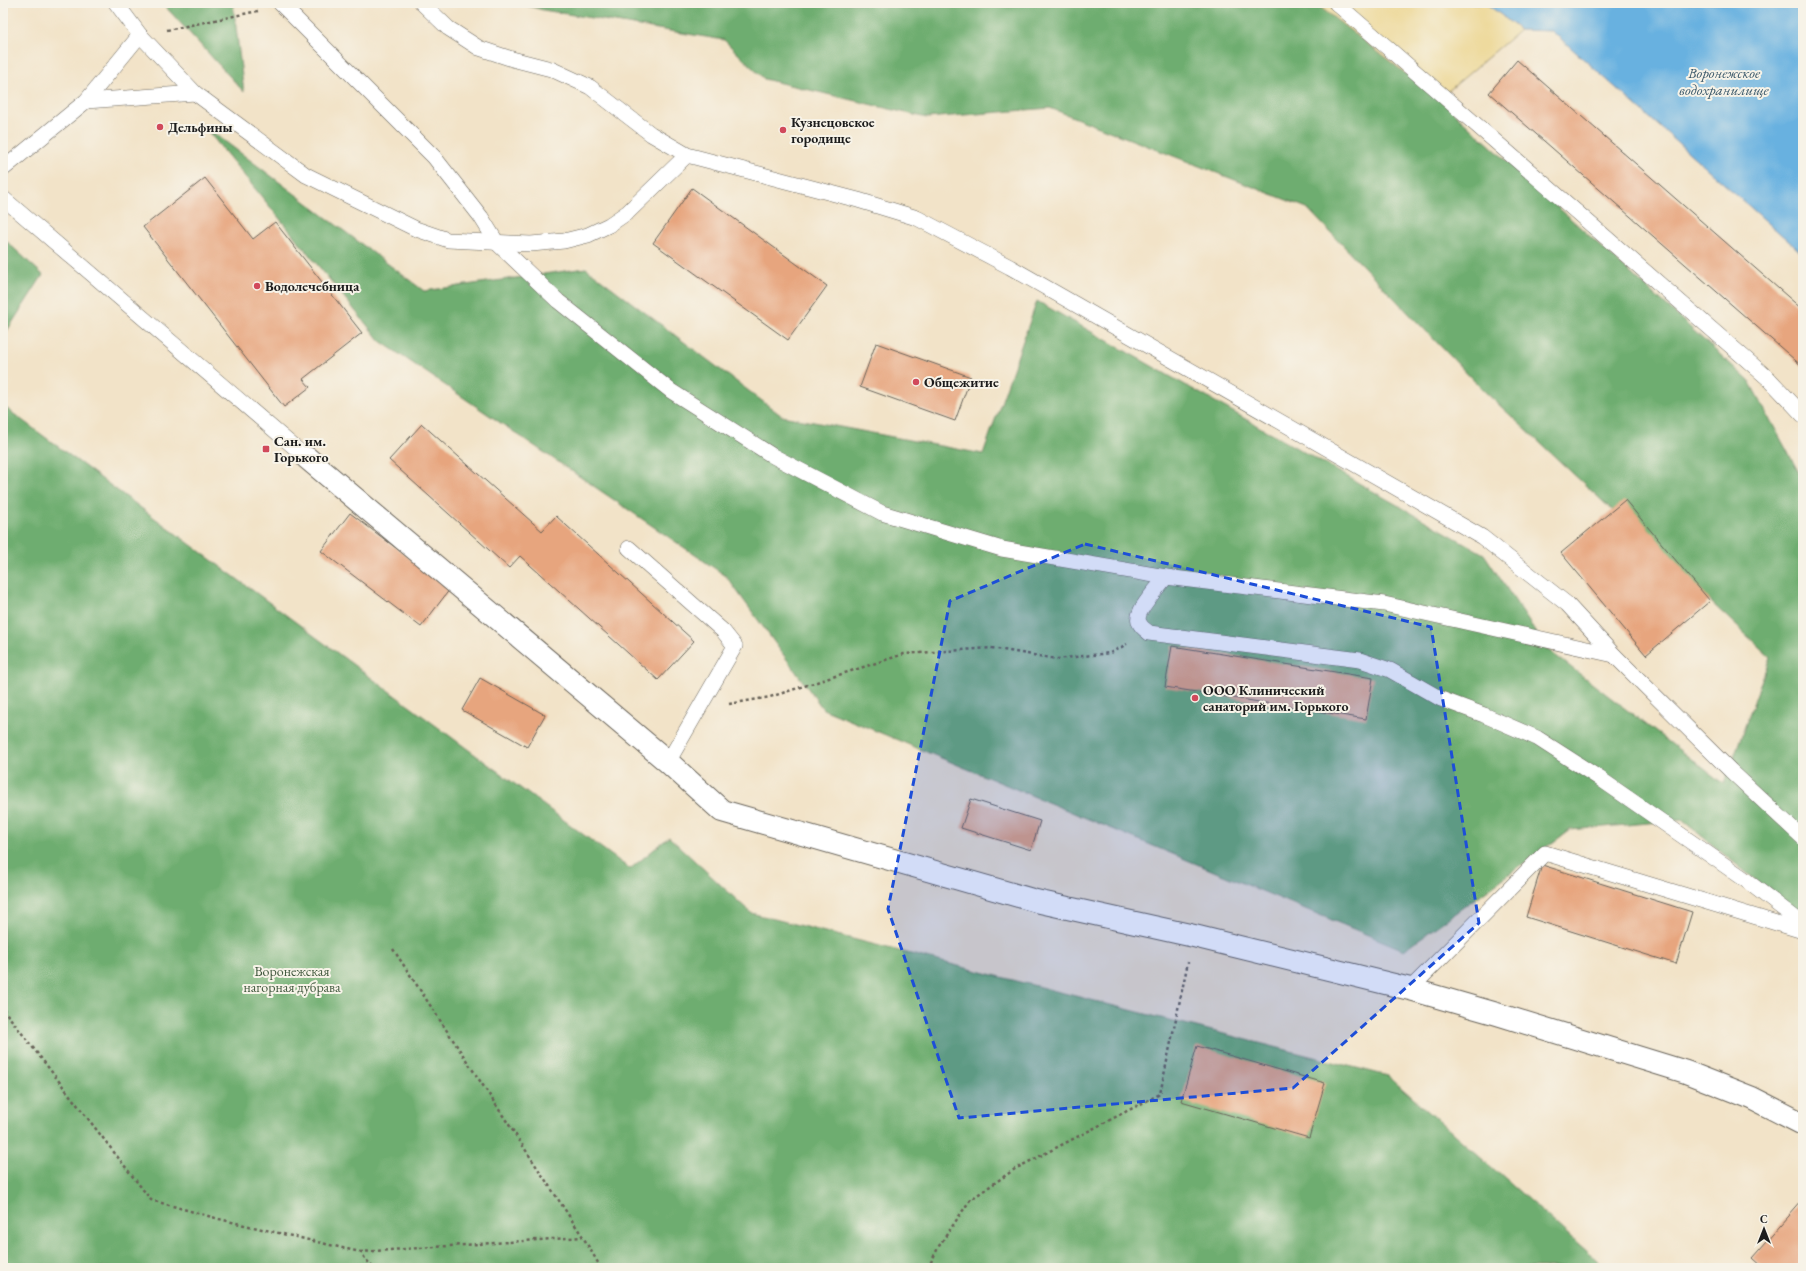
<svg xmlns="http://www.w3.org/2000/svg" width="1806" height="1271" font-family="'EB Garamond',serif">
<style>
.forest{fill:#6ead6f;stroke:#456446}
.sand{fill:#eeda9e;stroke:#857b5d}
.water{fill:#68b1e0;stroke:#42667e}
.building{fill:#e7a57e}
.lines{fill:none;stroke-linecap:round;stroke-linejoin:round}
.lane-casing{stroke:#676258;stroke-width:16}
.street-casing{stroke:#676258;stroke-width:24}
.path{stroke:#676258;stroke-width:2.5;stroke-dasharray:3 3;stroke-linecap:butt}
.lane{stroke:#fff;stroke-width:15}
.street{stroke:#fff;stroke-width:22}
.marked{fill:#1d4ed8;fill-opacity:0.2;stroke:#1d4ed8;stroke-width:3;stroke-dasharray:8 5;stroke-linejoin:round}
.poi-dot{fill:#d1495b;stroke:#f7f3e8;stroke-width:1.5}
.labels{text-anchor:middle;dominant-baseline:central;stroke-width:4;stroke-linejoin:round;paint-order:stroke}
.poi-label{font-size:14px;font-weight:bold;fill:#1c1c1c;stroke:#f7f3e8;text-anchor:start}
.park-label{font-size:14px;fill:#42593f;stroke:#f7f3e8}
.water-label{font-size:15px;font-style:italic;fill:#3a586a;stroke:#f7f3e8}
</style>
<rect width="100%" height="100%" fill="#f7f3e8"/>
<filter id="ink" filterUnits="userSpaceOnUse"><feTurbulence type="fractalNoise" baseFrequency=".025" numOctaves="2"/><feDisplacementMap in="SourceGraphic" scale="8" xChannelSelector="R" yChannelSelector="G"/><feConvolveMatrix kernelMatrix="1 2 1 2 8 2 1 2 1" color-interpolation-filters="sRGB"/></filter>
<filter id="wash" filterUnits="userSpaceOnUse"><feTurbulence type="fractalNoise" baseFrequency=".012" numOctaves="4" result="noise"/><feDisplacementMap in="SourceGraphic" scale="16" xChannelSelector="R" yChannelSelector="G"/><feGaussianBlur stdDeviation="0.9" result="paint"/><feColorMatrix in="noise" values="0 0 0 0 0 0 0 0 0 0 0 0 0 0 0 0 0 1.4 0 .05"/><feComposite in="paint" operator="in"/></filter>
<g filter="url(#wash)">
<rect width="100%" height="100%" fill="#f2e3c8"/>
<g class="forest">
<path d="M162,3h71l11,89z"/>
<path d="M517,3h798l124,96 310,282 54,99v439l-121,-99 -112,10 -166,120 -581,-241 -97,-133 -346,-235 -178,-217 222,167 162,-23 196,148 201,38 54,-153 447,253 63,95 177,135 46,-127 -289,-269 -174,-180 -257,-100 -123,10 -163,-39 -40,-39 -181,-30z"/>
<path d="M3,238l40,37 -40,62z"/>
<path d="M3,406l627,463 39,-32 82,76 637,163 218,192h-1603z"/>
</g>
<path class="sand" d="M1315,3h171l34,27 -81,69z"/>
<path class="water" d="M1486,3h317v251l-251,-223 -32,-1z"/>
<g id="blocks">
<g class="building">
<path d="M1517,60l286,250v57l-314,-274z"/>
<path d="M205,178l48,61 22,-17 87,111 -59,46 7,8 -26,20 -141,-180z"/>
<path d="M692,188l135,98 -39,54 -135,-97z"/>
<path d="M876,343l95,34 -16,44 -95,-34z"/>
<path d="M422,424l120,107 14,-15 138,125 -36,39 -138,-124 -11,12 -120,-108z"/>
<path d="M1625,500l85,101 -64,54 -85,-102z"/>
<path d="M350,513l100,76 -29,38 -100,-76z"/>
<path d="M1172,646l201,32 -7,41 -201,-32z"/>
<path d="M480,678l65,37 -18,32 -65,-37z"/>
<path d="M971,799l69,22 -9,29 -70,-22z"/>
<path d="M1542,865l150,47 -16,52 -150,-47z"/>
<path d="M1197,1046l128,37 -16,55 -128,-37z"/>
<path d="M1803,1200v68h-40l-11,-10z"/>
</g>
</g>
</g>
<g filter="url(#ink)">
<use href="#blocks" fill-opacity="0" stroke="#676258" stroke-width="1"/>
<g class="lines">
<defs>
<g id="lane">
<path d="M116,3l24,32 55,58 111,82 110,54 32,11 83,4 33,-3 24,-6 21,-10 19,-13 59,-57"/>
<path d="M280,3l154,154 47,60 16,26 61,58 113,90 102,65 109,57 120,36 164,28 218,27 230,51"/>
<path d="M422,3l26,25 31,20 33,11 39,10 39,18 61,47 36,21 171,45 59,18 93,49 472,270 85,67 47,51 117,116 72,67"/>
<path d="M1336,3l434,377 33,35"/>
<path d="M86,101l109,-8"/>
<path d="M3,169l83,-68 54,-66"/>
<path d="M3,198l304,260"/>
<path d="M629,548l94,83 12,15 -67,116"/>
<path d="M1166,577c-7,10 -34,36 -26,47 2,4 6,6 9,9l211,27 30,10 51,29 43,16 53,23 62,40 144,100 60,46"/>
<path d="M1410,989l135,-136 258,78"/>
</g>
<path id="street" d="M307,458l361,304 54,49 314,90 158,35 216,53 87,25 189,58 66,26 51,26"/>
</defs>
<use href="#lane" class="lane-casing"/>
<use href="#street" class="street-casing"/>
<g class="path">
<path d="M167,30l91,-19"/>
<path d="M729,704l41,-7 134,-43 87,-6 66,11 53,-6 17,-9"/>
<path d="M393,949l190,288 18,31"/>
<path d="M3,1009l148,191 68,19 141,33 13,16"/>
<path d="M360,1252l223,-15"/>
<path d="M928,1268l11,-22 31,-46 45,-31 145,-75 28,-132"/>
</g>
<use href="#lane" class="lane"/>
<use href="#street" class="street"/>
</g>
</g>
<path class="marked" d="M1085,544l346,83 48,296 -186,165 -334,30 -71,-209 62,-308z"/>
<g class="poi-dot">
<circle cx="160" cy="127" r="4"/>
<circle cx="783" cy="130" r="4"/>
<circle cx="257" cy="286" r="4"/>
<circle cx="916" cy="382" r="4"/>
<rect x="262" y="445" width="8" height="8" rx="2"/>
<circle cx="1195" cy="698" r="4"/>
</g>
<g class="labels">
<g class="poi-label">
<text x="791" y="122">Кузнецовское<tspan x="791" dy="16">городище</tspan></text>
<text x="168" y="127">Дельфины</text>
<text x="265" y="286">Водолечебница</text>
<text x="924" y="382">Общежитие</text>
<text x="274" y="441">Сан. им.<tspan x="274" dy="16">Горького</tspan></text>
<text x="1203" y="690">ООО Клинический<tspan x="1203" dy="16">санаторий им. Горького</tspan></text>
</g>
<g class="park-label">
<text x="292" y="971">Воронежская<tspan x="292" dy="16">нагорная дубрава</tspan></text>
</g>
<g class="water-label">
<text x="1724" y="72">Воронежское<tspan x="1724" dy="17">водохранилище</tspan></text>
</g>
</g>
<rect width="1806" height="1271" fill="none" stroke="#f7f3e8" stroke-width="16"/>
<g transform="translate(1764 1229)" stroke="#f7f3e8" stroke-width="3" paint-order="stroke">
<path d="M0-3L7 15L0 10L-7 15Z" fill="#1c1c1c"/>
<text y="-6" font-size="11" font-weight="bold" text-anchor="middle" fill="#1c1c1c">С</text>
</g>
</svg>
